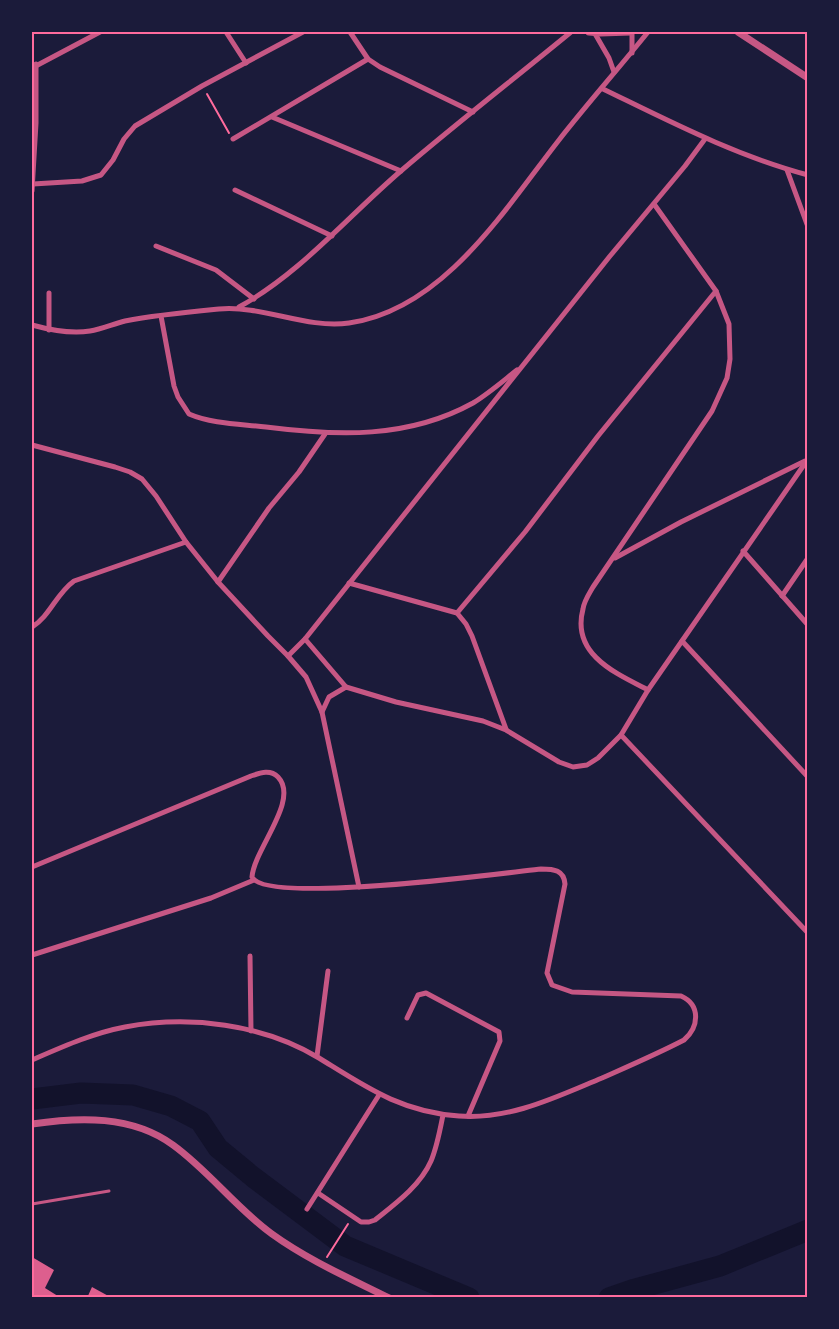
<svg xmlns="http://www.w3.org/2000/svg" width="839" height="1329" font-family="'Public Sans',sans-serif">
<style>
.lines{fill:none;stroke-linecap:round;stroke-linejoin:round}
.river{stroke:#12122b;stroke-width:21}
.building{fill:#dd5f8e}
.path{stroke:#ff6b9d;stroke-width:2}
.service{stroke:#c65784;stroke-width:3}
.minor{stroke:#c65784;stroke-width:5}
.tertiary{stroke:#c65784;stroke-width:7}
.neatline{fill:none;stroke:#ff6b9d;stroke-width:2}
</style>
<rect width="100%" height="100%" fill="#1b1b3a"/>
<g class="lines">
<g class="river">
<path d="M32,1099l49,-6 52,2 38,11 29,15 18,27 35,29 92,69 124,52"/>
<path d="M609,1298l23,-8 88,-24 88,-36"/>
</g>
</g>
<g class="building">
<path d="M32,1257l22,13 -9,18 16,10h-29z"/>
<path d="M92,1287l20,11h-25z"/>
</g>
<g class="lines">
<g class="path">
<path d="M207,94l22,39"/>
<path d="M327,1257l21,-33"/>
</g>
<path class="service" d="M32,1204l77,-13"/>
<g class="minor">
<path d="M226,32l20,31"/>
<path d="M350,32l18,27 12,8 93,45"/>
<path d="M594,32l15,26 5,14"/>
<path d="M632,53v-21"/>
<path d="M32,68l68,-36"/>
<path d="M603,89c66,32 133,67 205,86"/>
<path d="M272,117l129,54"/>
<path d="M233,139l135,-80"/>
<path d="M787,170l21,57"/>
<path d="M33,184l49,-3 19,-6 12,-15 11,-21 11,-13 67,-40 101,-54"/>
<path d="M235,190l97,46"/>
<path d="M32,191l4,-68v-59"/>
<path d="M156,246l60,24 38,29"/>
<path d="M49,293v37"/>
<path d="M239,307c62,-34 109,-91 163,-137 55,-47 113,-92 169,-138"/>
<path d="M161,316l13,70 4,11 11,17c23,10 52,10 77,13 71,9 142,12 207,-24 15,-9 30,-22 44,-33"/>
<path d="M32,325c18,5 39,9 58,6 12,-2 23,-7 35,-10 31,-6 63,-9 94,-12 44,-4 86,20 130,14 94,-13 156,-114 210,-183 29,-37 60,-72 89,-108"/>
<path d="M32,445l83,22 15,5 12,7 14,17 30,46 32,40 50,54 20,20 18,21 16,35 37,175"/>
<path d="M743,551l65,74"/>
<path d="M615,558l66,-36 124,-61"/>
<path d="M218,582l51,-74 30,-36 26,-38"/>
<path d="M349,583l108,30 9,11 6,12 34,93"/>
<path d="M782,596l26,-38"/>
<path d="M457,613l68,-81 73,-96 118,-145"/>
<path d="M32,627c18,-11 24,-33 42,-46l112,-39"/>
<path d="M305,639l41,48"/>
<path d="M682,641l126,136"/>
<path d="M288,656l17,-17 305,-383 75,-90 20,-27"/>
<path d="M648,690c-33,-17 -77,-36 -65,-81 1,-8 6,-15 10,-22l119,-176 15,-33 3,-19 -1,-35 -13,-33 -62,-87"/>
<path d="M322,712l7,-15 17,-10 50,15 87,19 23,9 53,32 14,5 14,-2 11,-7 23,-23 27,-45 160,-231"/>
<path d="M621,735l187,198"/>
<path d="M32,867l219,-91c9,-3 19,-7 27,1 22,23 -24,72 -26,100 13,28 252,-4 289,-8 13,0 23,1 24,15l-18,89 5,12 20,7 109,4c20,9 18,31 3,44 -27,14 -55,26 -82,38 -46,19 -92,42 -143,38 -58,-4 -93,-29 -140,-58 -56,-34 -130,-43 -194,-31 -32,6 -63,20 -93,33"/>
<path d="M32,955l179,-57 43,-18"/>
<path d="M250,956l1,75"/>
<path d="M407,1018l11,-23 8,-2 73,39 1,9 -32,75"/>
<path d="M317,1056l11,-85"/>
<path d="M318,1193l43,29h8l6,-2c20,-16 45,-34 56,-59 6,-14 9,-31 12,-46"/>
<path d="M307,1209l72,-114"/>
</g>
<g class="tertiary">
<path d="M589,32l11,1 31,-1"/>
<path d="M738,32l70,46"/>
<path d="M32,1124c47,-7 100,-9 141,21 36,26 63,63 99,89 36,26 77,44 117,64"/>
</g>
</g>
<rect width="839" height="1329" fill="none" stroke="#1b1b3a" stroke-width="66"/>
<rect x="33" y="33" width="773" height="1263" class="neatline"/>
</svg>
